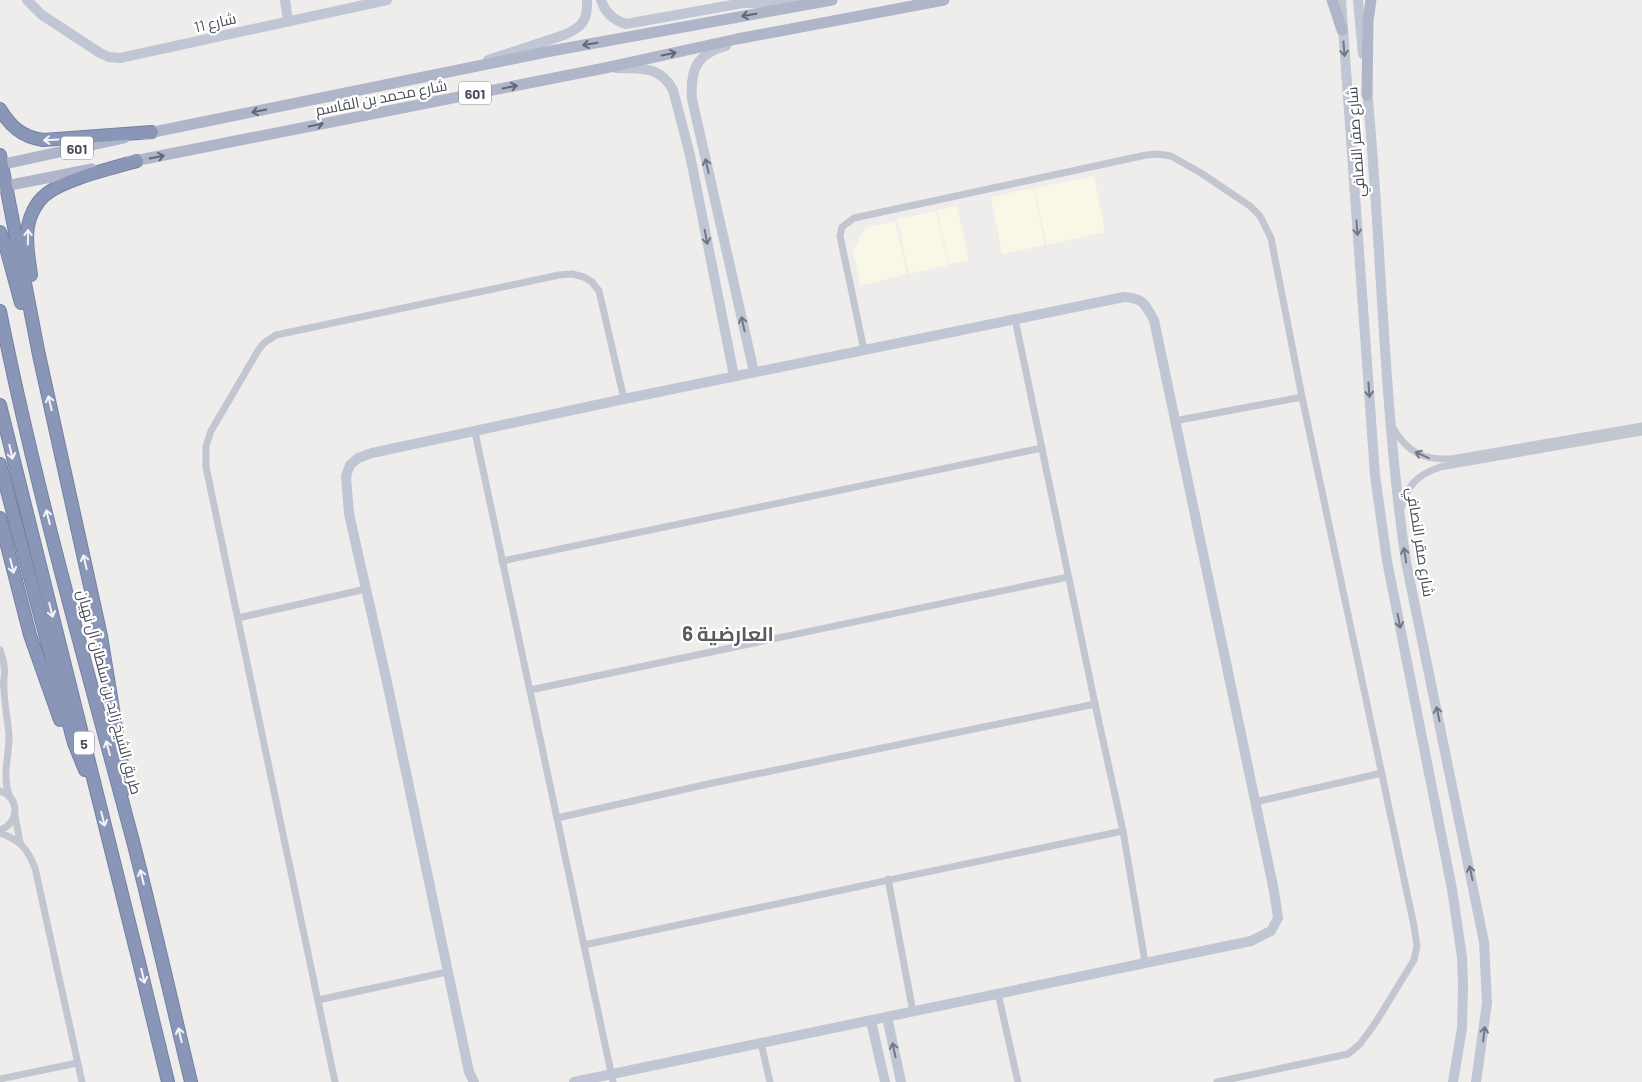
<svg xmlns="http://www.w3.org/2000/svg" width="1642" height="1082" font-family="Barlow,Cairo,sans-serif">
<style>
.commercial{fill:#f9f7e6}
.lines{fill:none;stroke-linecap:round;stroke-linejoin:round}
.highway-casing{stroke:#7481a2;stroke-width:14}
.street{stroke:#c1c6d0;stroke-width:7}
.secondary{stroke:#c1c6d4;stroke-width:10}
.primary{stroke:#afb6c9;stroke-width:11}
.highway{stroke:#8996b7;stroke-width:12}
.oneway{stroke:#616674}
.oneway2{stroke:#727783}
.oneway3{stroke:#f3f4f8}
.oneway4{stroke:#727782}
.labels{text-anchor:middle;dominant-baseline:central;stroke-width:4.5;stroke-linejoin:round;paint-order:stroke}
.shield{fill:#fff;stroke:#7e828a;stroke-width:1}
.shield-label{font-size:14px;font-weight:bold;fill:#474c58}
.street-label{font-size:15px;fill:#474c58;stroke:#fff}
.district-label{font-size:20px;font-weight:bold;fill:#5a5b60;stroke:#fff}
</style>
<rect width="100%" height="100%" fill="#efedec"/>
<g class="commercial">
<path d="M1094,176l11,56 -58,13 -13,-57z"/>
<path d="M1033,188l12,57 -43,9 -11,-57z"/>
<path d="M957,206l12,54 -20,4 -12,-54z"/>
<path d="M936,211l12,54 -39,9 -12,-55z"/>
<path d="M895,221l12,53 -47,12 -7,-36 12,-22z"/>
</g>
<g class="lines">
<defs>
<g id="highway">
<path d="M0,109c10,17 22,28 43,31l109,-8"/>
<path d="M0,155l39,200 62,281 25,153"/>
<path d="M0,232l5,12 16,59"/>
<path d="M31,275c-2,-16 -6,-33 -3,-49 2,-11 8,-23 16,-30 17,-16 69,-28 93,-35"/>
<path d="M0,311c36,180 87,357 134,534 20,79 38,158 57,237"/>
<path d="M0,405l138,553 30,124"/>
<path d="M0,464l74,279 11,27"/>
<path d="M0,518l30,117 30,85"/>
</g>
</defs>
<use href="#highway" class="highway-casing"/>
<g class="street">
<path d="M1015,319l80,385 28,127 22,131"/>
<path d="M864,350l-24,-114 2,-9 12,-9 292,-63 12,-1 13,2 30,17 49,33 10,10 11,22 31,159 112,529 3,20 -3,14 -38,62 -16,22 -12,10 -131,28"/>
<path d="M1174,421l128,-24"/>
<path d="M1393,428c15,25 30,32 58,31l191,-33"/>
<path d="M475,432l138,650"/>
<path d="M1401,509c6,-24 16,-34 39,-42l202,-35"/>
<path d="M502,561l540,-113"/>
<path d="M238,618l128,-29"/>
<path d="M0,650c4,11 7,24 2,35"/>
<path d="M4,681c-1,19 4,37 5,55 0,21 -7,39 0,59"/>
<path d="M530,690l538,-113"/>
<path d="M0,791c20,6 20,32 0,39"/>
<path d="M1255,802l127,-29"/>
<path d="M15,816l5,26"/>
<path d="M557,818l151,-34 387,-80"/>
<path d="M0,833c20,7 27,15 35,35l47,214"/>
<path d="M888,879l25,133"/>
<path d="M584,945c180,-38 359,-77 539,-114"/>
<path d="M998,993l20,89"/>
<path d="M318,1000l129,-28"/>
<path d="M761,1043l9,39"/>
<path d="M0,1079l77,-16"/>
<path d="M335,1082l-129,-615v-21l5,-15 48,-82 5,-6 12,-8 283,-60 13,-1 12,3 8,5 7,9 25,108"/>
</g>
<g class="secondary">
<path d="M27,0l15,15 58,38 9,4 11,1 267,-58"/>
<path d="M285,0l3,21"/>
<path d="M601,0c4,13 12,20 25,24l117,-21h53"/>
<path d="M1341,0l34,475 12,86 65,328 10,68 1,29 -1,42 -9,54"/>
<path d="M1358,0l5,54"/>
<path d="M726,46c-30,8 -36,24 -34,53l62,273"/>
<path d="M488,60l76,-25c18,-8 24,-14 23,-35"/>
<path d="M616,68c24,1 44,-3 57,22l17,65 44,221"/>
<path d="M1367,89c15,157 16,316 39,473l78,380 3,61 -11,79"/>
<path d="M887,1017l14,65"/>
<path d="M871,1021l14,61"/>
<path d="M474,1082l-5,-10 -82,-390 -38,-168 -3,-38 4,-11 8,-7 14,-5 252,-54 500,-102c19,1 21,7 30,23l120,571 4,27 -7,13 -20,10 -677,141"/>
</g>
<g class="primary">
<path d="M1332,0l10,30"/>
<path d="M1367,95l1,-74 3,-21"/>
<path d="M144,134l407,-83 281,-51"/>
<path d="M129,162l476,-94 132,-29 207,-39"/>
<path d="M0,165l124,-27"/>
<path d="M0,187l92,-18"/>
</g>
<use href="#highway" class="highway"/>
</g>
<defs><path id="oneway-shaft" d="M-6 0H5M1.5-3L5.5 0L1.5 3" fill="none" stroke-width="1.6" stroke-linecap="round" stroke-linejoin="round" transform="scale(1.25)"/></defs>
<g class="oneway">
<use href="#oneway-shaft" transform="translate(749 15) rotate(170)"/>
<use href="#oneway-shaft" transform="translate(590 44) rotate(170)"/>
<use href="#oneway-shaft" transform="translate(669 54) rotate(-12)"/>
<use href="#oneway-shaft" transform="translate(510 87) rotate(-11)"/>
<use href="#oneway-shaft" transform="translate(259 111) rotate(168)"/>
<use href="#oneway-shaft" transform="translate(316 125) rotate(-11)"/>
<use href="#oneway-shaft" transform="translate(157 157) rotate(-11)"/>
</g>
<g class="oneway2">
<use href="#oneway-shaft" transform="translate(1344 49) rotate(86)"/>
<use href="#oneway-shaft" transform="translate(707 166) rotate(-103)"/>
<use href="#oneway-shaft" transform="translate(1357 228) rotate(86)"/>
<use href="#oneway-shaft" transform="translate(706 237) rotate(79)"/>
<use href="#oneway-shaft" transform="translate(743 324) rotate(-103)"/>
<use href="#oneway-shaft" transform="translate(1369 390) rotate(86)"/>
<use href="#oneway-shaft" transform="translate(1405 555) rotate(-99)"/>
<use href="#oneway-shaft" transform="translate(1399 621) rotate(79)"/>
<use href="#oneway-shaft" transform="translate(1438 714) rotate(-102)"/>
<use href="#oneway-shaft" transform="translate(1471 873) rotate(-102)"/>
<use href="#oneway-shaft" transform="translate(1484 1034) rotate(-83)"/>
<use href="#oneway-shaft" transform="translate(894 1050) rotate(-102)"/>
</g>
<g class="oneway3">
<use href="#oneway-shaft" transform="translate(51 140) rotate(177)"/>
<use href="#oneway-shaft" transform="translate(28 237) rotate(-89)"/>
<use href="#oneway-shaft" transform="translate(50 403) rotate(-103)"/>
<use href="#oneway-shaft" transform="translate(11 452) rotate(77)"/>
<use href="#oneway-shaft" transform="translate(48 517) rotate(-104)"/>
<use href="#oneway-shaft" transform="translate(85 562) rotate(-103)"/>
<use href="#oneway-shaft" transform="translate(12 566) rotate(76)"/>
<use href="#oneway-shaft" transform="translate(51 610) rotate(76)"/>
<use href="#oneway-shaft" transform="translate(108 748) rotate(-105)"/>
<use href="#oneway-shaft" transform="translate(103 819) rotate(76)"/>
<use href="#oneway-shaft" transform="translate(142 877) rotate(-104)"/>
<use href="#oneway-shaft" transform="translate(143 976) rotate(77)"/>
<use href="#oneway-shaft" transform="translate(180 1035) rotate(-103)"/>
</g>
<use class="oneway4" href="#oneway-shaft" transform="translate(1422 455) rotate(-156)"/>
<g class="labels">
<g class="shield">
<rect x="459" y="81.5" width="32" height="23" rx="4"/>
<rect x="61" y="136.5" width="32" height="23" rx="4"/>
<rect x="74" y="731.5" width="20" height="23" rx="4"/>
</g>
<g class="shield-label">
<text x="475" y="93">601</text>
<text x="77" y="148">601</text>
<text x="84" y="743">5</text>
</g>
<g class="street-label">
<text transform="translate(215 22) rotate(-13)">شارع 11</text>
<text transform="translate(381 97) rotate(-11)">شارع محمد بن القاسم</text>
<text transform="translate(1355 142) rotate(-94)">شارع صقر النصافي</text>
<text transform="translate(1421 542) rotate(81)">شارع صقر النصافي</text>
<text transform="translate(110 692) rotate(75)">طريق الشيخ زايد بن سلطان آل نهيان</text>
</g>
<g class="district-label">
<text x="728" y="633">العارضية 6</text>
</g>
</g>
</svg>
